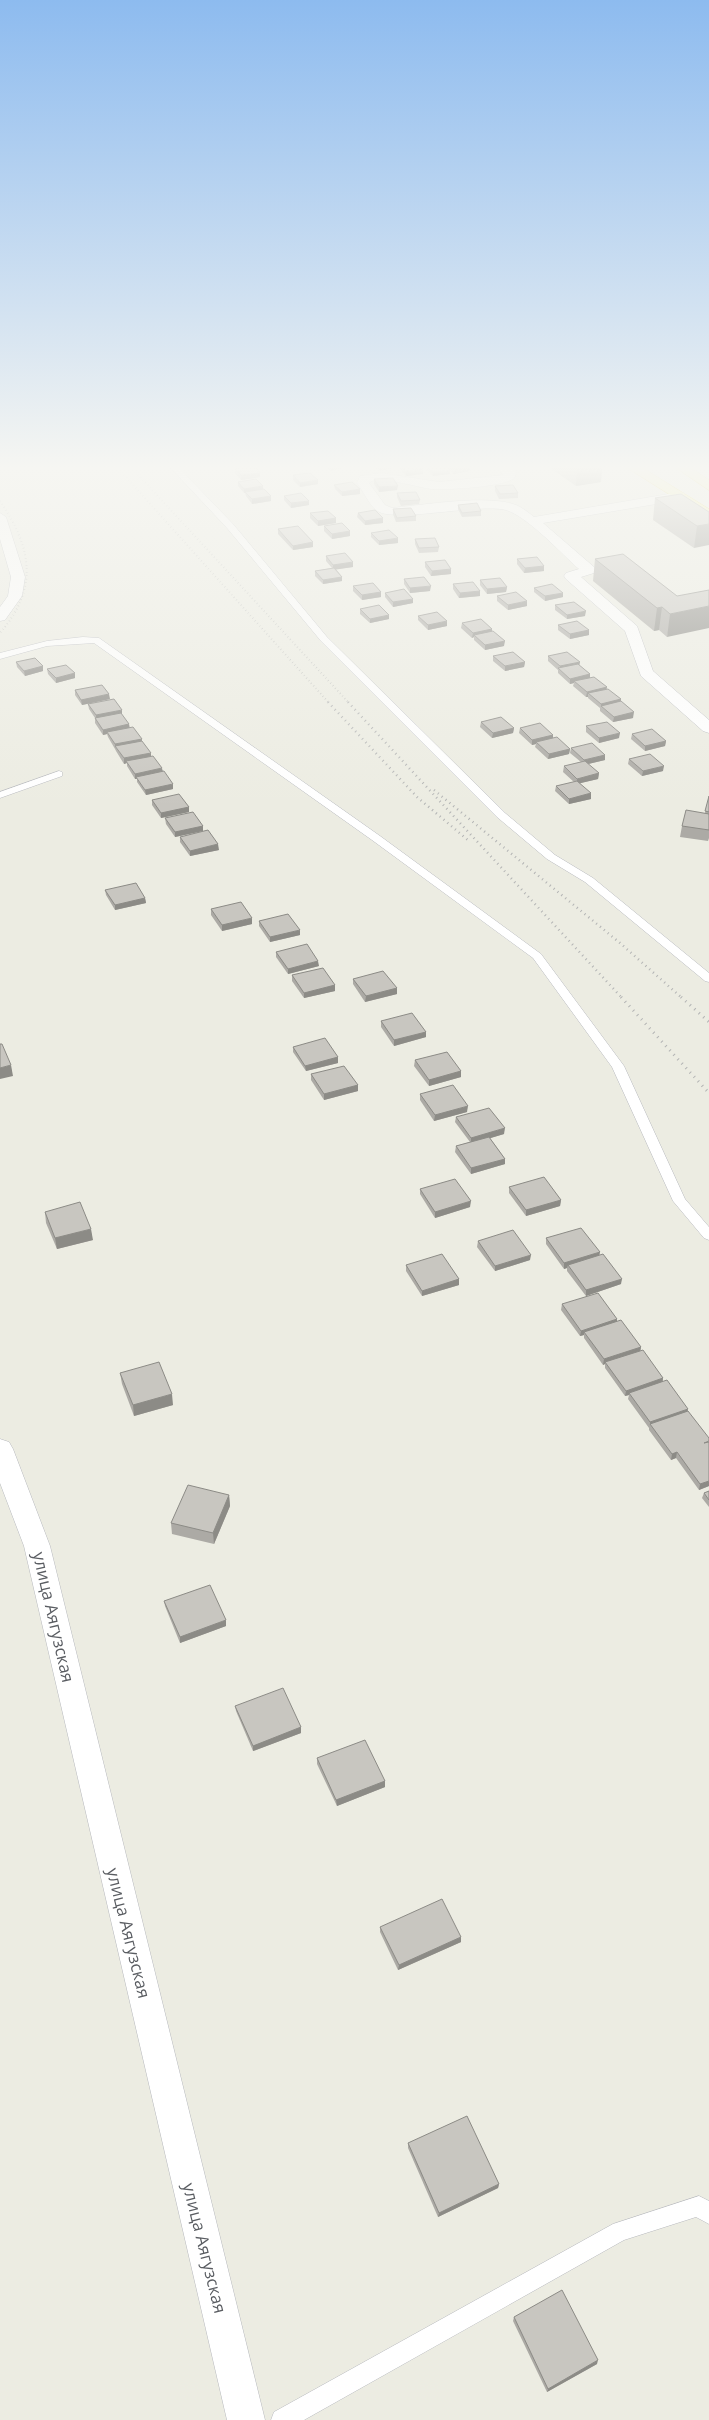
<svg xmlns="http://www.w3.org/2000/svg" width="709" height="2420" font-family="'Open Sans',sans-serif">
<style>
.lines{fill:none;stroke-linecap:round;stroke-linejoin:round}
.service-casing{stroke:#b7b9be;stroke-width:1}
.minor-casing{stroke:#b7b9be;stroke-width:1}
.trunk-casing{stroke:#e2c30c;stroke-width:1}
.service{fill:#fff;fill-rule:evenodd}
.minor{fill:#fff;fill-rule:evenodd}
.trunk{fill:#f8f49c;fill-rule:evenodd}
.rail-far2{stroke:#b3b4b4;stroke-width:2;stroke-dasharray:0.5 3;stroke-linecap:butt}
.rail-far1{stroke:#b3b4b4;stroke-width:2.5;stroke-dasharray:1 4;stroke-linecap:butt}
.rail{stroke:#b3b4b4;stroke-width:3;stroke-dasharray:1 5;stroke-linecap:butt}
.wall{fill:#acaaa5}
.shaded-wall{fill:#8c8b86}
.building{fill:#c8c6c0;stroke:#8c8b86}
.labels{text-anchor:middle;dominant-baseline:central;stroke-width:3;stroke-linejoin:round;paint-order:stroke}
.near-street-label{font-size:17px;fill:#5a5d62;stroke:#fff}
</style>
<rect width="100%" height="100%" fill="#ecece2"/>
<g class="lines">
<defs>
<g id="service">
<path d="M170,467h8l55,57 94,113 178,176 50,42 38,23 116,95v9l-4,-1 -120,-99 -38,-23 -50,-42 -176,-176 -94,-113z"/>
<path d="M83,637l16,1 281,198 161,118 83,112 61,133 24,28v13l-5,-2 -31,-37 -61,-134 -79,-109 -161,-118 -278,-197 -47,3 -47,13v-6l47,-12z"/>
<path d="M59,771l3,1v4l-62,22v-6z"/>
<path d="M699,2196l10,5v23l-13,-7 -72,23 -320,180h-33l3,-8 339,-188z"/>
</g>
<g id="minor">
<path d="M497,467h13l6,6 -1,4c-7,10 -70,13 -83,12 -13,-1 -55,-15 -63,-6l16,22 7,3c31,-3 96,-14 124,-3 7,3 13,8 18,12l146,-25 4,1 2,3 -6,4 -137,23 51,44 2,3 -2,3 -13,4 56,49 16,45 56,49v13l-6,-2 -62,-55 -16,-45 -59,-52 -2,-3 2,-3 13,-4c-17,-15 -52,-53 -73,-59 -28,-7 -115,14 -130,0 -7,-6 -13,-19 -19,-27l3,-7 21,-3 58,9 64,-7z"/>
<path d="M0,513l6,4 19,60 -3,19 -17,24 -5,1v-14l8,-11 3,-19 -11,-38z"/>
<path d="M0,1439l9,3 4,7 37,97 215,874h-38l-203,-874 -24,-63z"/>
</g>
<g id="trunk">
<path d="M626,467h15l68,42v10z"/>
<path d="M675,467h14l20,13v10z"/>
</g>
</defs>
<use href="#service" class="service-casing"/>
<use href="#minor" class="minor-casing"/>
<use href="#trunk" class="trunk-casing"/>
<use href="#service" class="service"/>
<use href="#minor" class="minor"/>
<use href="#trunk" class="trunk"/>
<g class="rail-far2">
<path d="M117,467l212,236"/>
<path d="M131,467l218,236"/>
<path d="M0,501c32,47 39,87 0,132"/>
</g>
<g class="rail-far1">
<path d="M328,702l89,95 52,44"/>
<path d="M348,702l274,296"/>
<path d="M434,790l186,153 62,55"/>
</g>
<g class="rail">
<path d="M621,997l88,96"/>
<path d="M681,997l28,25"/>
</g>
</g>
<g class="wall">
<path d="M325,467h20l-14,4z"/>
<path d="M373,467h24l-17,4z"/>
<path d="M400,467h21l2,7 -17,2 -6,-7z"/>
<path d="M427,467h43v4l-17,3 -3,-4v4l-17,2 -6,-6z"/>
<path d="M549,467h53l-1,15 -25,4z"/>
<path d="M235,468l25,5v4l-19,3 -6,-7z"/>
<path d="M293,475l25,9 -18,3 -7,-7z"/>
<path d="M374,479l23,11 -18,2 -5,-8z"/>
<path d="M238,482l25,4v3l8,12 -19,3 -6,-8 -1,-3h-1l-6,-7z"/>
<path d="M334,485l26,4v5l-18,2 -7,-7z"/>
<path d="M495,486l23,7v5l-19,1 -4,-8z"/>
<path d="M397,493l23,7 -1,4 -18,2 -4,-9z"/>
<path d="M284,496l25,9 -18,3 -7,-8z"/>
<path d="M655,498l54,14 -15,36 -41,-28z"/>
<path d="M458,505l23,6v5l-19,1 -4,-8z"/>
<path d="M393,509l23,7v5l-20,1 -3,-8z"/>
<path d="M310,513l26,5v5l-18,3 -8,-8z"/>
<path d="M358,513l25,10 -18,2 -8,-8z"/>
<path d="M324,526l26,10 -18,3 -8,-8z"/>
<path d="M278,529l35,18 -20,3 -15,-16z"/>
<path d="M371,533l27,10 -19,2 -8,-8z"/>
<path d="M415,539l24,8 -1,5 -19,1 -4,-9z"/>
<path d="M326,556l27,11 -17,2 6,8v4l-19,3 -8,-8v-5l17,-3 -6,-7z"/>
<path d="M517,559l27,7v5l-20,2 -7,-9z"/>
<path d="M595,559l82,37 -10,41 -8,-7 -5,1 -61,-50z"/>
<path d="M425,562l26,7v5l-20,2 -6,-9z"/>
<path d="M404,579l26,12 -20,2 -6,-9z"/>
<path d="M480,580l27,7 -1,5 -19,2 -7,-9z"/>
<path d="M453,584l27,7v5l-21,2 -6,-9z"/>
<path d="M353,586l28,6v5l-19,3 -9,-9z"/>
<path d="M534,588l29,9 -18,4 -11,-9z"/>
<path d="M385,593l28,10 -20,4 -8,-10z"/>
<path d="M497,596l30,10 -19,4 -11,-9z"/>
<path d="M555,605l30,11 -18,3 -12,-9z"/>
<path d="M360,609l29,10 -19,4 -10,-9z"/>
<path d="M418,616l29,10 -19,4 -10,-10z"/>
<path d="M462,623l30,6v2l12,15 -19,4 -11,-10v-3l-2,1 -11,-10z"/>
<path d="M558,625l31,5v5l-19,4 -12,-9z"/>
<path d="M493,656l32,6 -1,5 -19,4 -12,-10z"/>
<path d="M548,656l31,9 11,9v4l31,21v3l12,16 -20,4 -13,-11v-3l-12,-10v-1h-2l-13,-11 1,-3 -4,1 -12,-11v-3l-10,-9z"/>
<path d="M16,662l27,4v5l-18,5 -8,-9z"/>
<path d="M47,669l28,9 -19,5 -8,-9z"/>
<path d="M75,690l35,9 -28,6 -7,-10z"/>
<path d="M88,704l34,11 7,12 13,14 9,15 12,15 10,18 -27,6 -9,-13v-3h-2l-8,-13v-3l-3,1 -8,-13 -1,-2 -7,-12 -1,-3 -4,1 -8,-12v-5l-6,-9z"/>
<path d="M481,722l33,6 -1,5 -21,5 -12,-11z"/>
<path d="M586,726l33,12 -20,5 -13,-11z"/>
<path d="M520,728l33,7v3l17,11 -1,5 -21,5 -13,-12 1,-3 -4,1 -13,-12z"/>
<path d="M632,734l34,7 -1,5 -20,5 -14,-12z"/>
<path d="M571,748l34,7v5l-17,4 11,9 -1,6 -18,4 11,16 -22,5 -14,-13 1,-5 18,-4 -11,-10 1,-6 17,-4 -11,-9z"/>
<path d="M629,759l34,12 -21,5 -14,-12z"/>
<path d="M709,796v42l-1,3 -28,-4 2,-11 23,-13z"/>
<path d="M152,800l37,7v5l-28,6 -9,-13z"/>
<path d="M165,818l38,8v5l-28,6 -9,-13z"/>
<path d="M180,837l39,13 -29,6 -10,-14z"/>
<path d="M105,890l40,8 1,5 -31,7 -9,-15z"/>
<path d="M211,909l41,15 -30,7 -11,-16z"/>
<path d="M259,921l41,14 -30,7 -11,-16z"/>
<path d="M276,952l43,14 -31,8 -12,-17z"/>
<path d="M292,975l43,10v6l-31,7 -12,-17z"/>
<path d="M353,979l44,9v6l-32,8 -12,-18z"/>
<path d="M381,1021l45,11v5l-32,9 -13,-19z"/>
<path d="M293,1047l45,10v6l-32,8 -13,-19z"/>
<path d="M415,1060l46,11v6l-32,9 -15,-20z"/>
<path d="M311,1074l47,11v6l-34,9 -13,-20z"/>
<path d="M420,1094l47,18 -33,9 -14,-21z"/>
<path d="M456,1117l48,17 -14,4 15,21v5l-34,10 -16,-22 1,-6 14,-4 -15,-20z"/>
<path d="M509,1187l52,13 -1,6 -34,10 -17,-23z"/>
<path d="M420,1189l50,18 -35,11 -15,-24z"/>
<path d="M45,1212l48,28 -36,9 -11,-26z"/>
<path d="M546,1238l53,17 22,29 -35,12 -19,-25v-3l-3,1 -18,-25z"/>
<path d="M478,1241l52,19 -35,11 -18,-24z"/>
<path d="M406,1265l53,14v6l-37,11 -16,-25z"/>
<path d="M562,1304l55,17 24,26 -1,4 23,27v4l25,29 21,75 -10,4 -23,-32 -5,2 -22,-30v-2l-21,-29 1,-4 -4,1 -20,-28v-4l-2,1 -19,-27v-3l-4,1 -19,-26z"/>
<path d="M120,1373l53,32 -39,11 -12,-32z"/>
<path d="M709,1491v16l-7,-9 2,-5z"/>
<path d="M229,1495l1,11 -16,38 -42,-10 -1,-11z"/>
<path d="M164,1601l62,25 -46,17 -15,-37z"/>
<path d="M235,1706l66,21v6l-48,18 -17,-40z"/>
<path d="M317,1758l68,23v6l-48,19 -20,-42z"/>
<path d="M380,1927l81,10v5l-63,28 -18,-38z"/>
<path d="M408,2143l91,41 -1,4 -60,29 -30,-69z"/>
<path d="M514,2317l83,47 -50,28 -34,-71z"/>
</g>
<g class="shaded-wall">
<path d="M331,467h14l-14,4z"/>
<path d="M380,467h17l-17,4z"/>
<path d="M470,467v4l-17,3v-5z"/>
<path d="M577,467h25l-1,15 -25,4z"/>
<path d="M423,469v5l-17,2v-5z"/>
<path d="M450,470v4l-17,2v-4z"/>
<path d="M260,473v4l-19,3v-5z"/>
<path d="M318,480v4l-18,3v-4z"/>
<path d="M263,486v5l-18,1v1h-1v-4z"/>
<path d="M398,486l-1,4 -18,2v-5z"/>
<path d="M360,489v5l-18,2v-4z"/>
<path d="M271,496v5l-19,3v-5z"/>
<path d="M309,501v4l-18,3v-5z"/>
<path d="M336,518v5l-18,3v-5z"/>
<path d="M383,518v5l-18,2v-4z"/>
<path d="M709,524v21l-15,3 3,-22z"/>
<path d="M350,531v5l-18,3v-5z"/>
<path d="M398,538v5l-19,2v-4z"/>
<path d="M313,542v5l-20,3v-4z"/>
<path d="M353,562v5l-20,3v-5z"/>
<path d="M544,566v5l-20,2 1,-5z"/>
<path d="M451,569v5l-20,2 1,-5z"/>
<path d="M342,577v4l-19,3v-4z"/>
<path d="M431,586l-1,5 -20,2v-5z"/>
<path d="M507,587l-1,5 -19,2v-5z"/>
<path d="M480,591v5l-21,2 1,-5z"/>
<path d="M381,592v5l-19,3v-5z"/>
<path d="M563,593v4l-18,4v-5z"/>
<path d="M413,599v4l-20,4v-5z"/>
<path d="M527,601v5l-19,4v-5z"/>
<path d="M709,606v22l-42,9 3,-23z"/>
<path d="M662,607l-3,23 -5,1 3,-23z"/>
<path d="M586,611l-1,5 -18,3v-4z"/>
<path d="M389,615v4l-19,4v-4z"/>
<path d="M447,621v5l-19,4v-5z"/>
<path d="M492,629v5l-18,1v2l-2,1 1,-5z"/>
<path d="M589,630v5l-19,4v-5z"/>
<path d="M505,641l-1,5 -19,4v-5z"/>
<path d="M525,662l-1,5 -19,4v-5z"/>
<path d="M580,662l-1,5 -19,3v-4z"/>
<path d="M43,666v5l-18,5 -1,-5z"/>
<path d="M75,673v5l-19,5v-5z"/>
<path d="M590,674v5l-16,2v2l-4,1v-5z"/>
<path d="M607,687l-1,5 -18,1v4h-2l1,-5z"/>
<path d="M109,694l1,5 -28,6 -1,-5z"/>
<path d="M621,699v5l-20,2v-2z"/>
<path d="M122,710v5l-26,5v-5z"/>
<path d="M634,712l-1,6 -20,4 1,-5z"/>
<path d="M129,724l1,5 -23,3v2l-4,1v-5z"/>
<path d="M514,728l-1,5 -21,5 1,-5z"/>
<path d="M620,733l-1,5 -20,5v-5z"/>
<path d="M553,735v5l-17,2v2l-4,1v-5z"/>
<path d="M142,739v5l-27,2v-2z"/>
<path d="M666,741l-1,5 -20,5v-5z"/>
<path d="M570,749l-1,5 -21,5 1,-5z"/>
<path d="M151,753v5l-25,3 1,2 -3,1v-6z"/>
<path d="M605,755v5l-21,5v-5z"/>
<path d="M664,766l-1,5 -21,5 1,-5z"/>
<path d="M162,768l1,5 -27,4 1,2h-2v-5z"/>
<path d="M599,773l-1,6 -21,5v-5z"/>
<path d="M173,784v5l-27,6 -1,-5z"/>
<path d="M591,793v6l-22,5v-5z"/>
<path d="M189,807v5l-28,6v-5z"/>
<path d="M203,826v5l-28,6v-5z"/>
<path d="M218,844l1,6 -29,6v-5z"/>
<path d="M145,898l1,5 -31,7v-5z"/>
<path d="M252,918v6l-30,7v-6z"/>
<path d="M300,930v5l-30,7v-5z"/>
<path d="M318,961l1,5 -31,8v-5z"/>
<path d="M335,985v6l-31,7v-5z"/>
<path d="M397,988v6l-32,8 1,-6z"/>
<path d="M426,1032v5l-32,9v-6z"/>
<path d="M338,1057v6l-32,8 -1,-5z"/>
<path d="M11,1065l2,11 -13,3v-11z"/>
<path d="M461,1071v6l-32,9v-6z"/>
<path d="M358,1085v6l-34,9v-6z"/>
<path d="M468,1106l-1,6 -33,9 1,-6z"/>
<path d="M505,1128l-1,6 -33,10v-6z"/>
<path d="M505,1159v5l-34,10v-6z"/>
<path d="M561,1200l-1,6 -34,10v-6z"/>
<path d="M471,1201l-1,6 -35,11v-6z"/>
<path d="M91,1229l2,11 -36,9 -2,-11z"/>
<path d="M600,1252l-1,6 -31,7 -1,3 -3,1v-6z"/>
<path d="M531,1255l-1,5 -35,11v-5z"/>
<path d="M459,1279v6l-37,11v-5z"/>
<path d="M622,1279l-1,5 -35,12v-6z"/>
<path d="M617,1319v5l-33,8v3l-4,1 1,-5z"/>
<path d="M641,1347l-1,6 -35,9v2l-2,1 1,-6z"/>
<path d="M663,1378l-1,5 -33,10v2l-4,1 1,-5z"/>
<path d="M172,1394l1,11 -39,11 -1,-11z"/>
<path d="M688,1409l-1,6 -37,9v-2z"/>
<path d="M677,1452l-1,6 -5,2 1,-6z"/>
<path d="M709,1481v5l-10,4 1,-6z"/>
<path d="M229,1495l1,11 -16,38 -1,-11z"/>
<path d="M226,1620v6l-46,17v-6z"/>
<path d="M301,1727v6l-48,18v-5z"/>
<path d="M385,1781v6l-48,19 -1,-6z"/>
<path d="M461,1937v5l-63,28 1,-5z"/>
<path d="M499,2184l-1,4 -60,29 1,-4z"/>
<path d="M598,2360l-1,4 -50,28 1,-3z"/>
</g>
<g class="building">
<path d="M243,467h12l5,6 -19,2 -6,-7z"/>
<path d="M402,467h19l2,2 -17,2z"/>
<path d="M428,467h19l3,3 -17,2z"/>
<path d="M451,467h19l-17,2z"/>
<path d="M310,473l8,7 -18,3 -7,-8z"/>
<path d="M393,478l5,8 -19,1 -5,-8z"/>
<path d="M256,479l7,7 -19,3 -6,-7z"/>
<path d="M352,482l8,7 -18,3 -8,-7z"/>
<path d="M513,485l5,8 -18,1 -5,-8z"/>
<path d="M264,489l7,7 -19,3 -7,-7z"/>
<path d="M416,492l4,8 -19,1 -4,-8z"/>
<path d="M301,493l8,8 -18,2 -7,-7z"/>
<path d="M681,494l28,18v12l-12,2 -42,-28z"/>
<path d="M477,503l4,8 -19,2 -4,-8z"/>
<path d="M411,508l5,8 -19,2 -4,-9z"/>
<path d="M375,510l8,8 -18,3 -7,-8z"/>
<path d="M328,511l8,7 -18,3 -8,-8z"/>
<path d="M342,523l8,8 -18,3 -8,-8z"/>
<path d="M298,526l15,16 -20,4 -15,-17z"/>
<path d="M389,530l9,8 -19,3 -8,-8z"/>
<path d="M435,538l4,9 -20,1 -4,-9z"/>
<path d="M345,553l8,9 -20,3 -7,-9z"/>
<path d="M623,554l54,42 32,-6v16l-39,8 -8,-7 -5,1 -62,-49z"/>
<path d="M537,557l7,9 -19,2 -8,-9z"/>
<path d="M445,560l6,9 -19,2 -7,-9z"/>
<path d="M334,568l8,9 -19,3 -8,-9z"/>
<path d="M424,577l7,9 -21,2 -6,-9z"/>
<path d="M500,578l7,9 -20,2 -7,-9z"/>
<path d="M473,582l7,9 -20,2 -7,-9z"/>
<path d="M373,583l8,9 -19,3 -9,-9z"/>
<path d="M552,584l11,9 -18,3 -11,-8z"/>
<path d="M404,589l9,10 -20,3 -8,-9z"/>
<path d="M516,592l11,9 -19,4 -11,-9z"/>
<path d="M574,602l12,9 -19,4 -12,-10z"/>
<path d="M379,605l10,10 -19,4 -10,-10z"/>
<path d="M437,612l10,9 -19,4 -10,-9z"/>
<path d="M481,619l11,10 -19,4 -11,-10z"/>
<path d="M577,621l12,9 -19,4 -12,-9z"/>
<path d="M493,631l12,10 -20,4 -11,-10z"/>
<path d="M513,652l12,10 -20,4 -12,-10z"/>
<path d="M567,652l13,10 -20,4 -12,-10z"/>
<path d="M35,658l8,8 -19,5 -8,-9z"/>
<path d="M578,664l12,10 -20,5 -12,-11z"/>
<path d="M66,665l9,8 -19,5 -9,-9z"/>
<path d="M594,677l13,10 -20,5 -13,-11z"/>
<path d="M102,685l7,9 -28,6 -6,-10z"/>
<path d="M608,689l13,10 -20,5 -13,-11z"/>
<path d="M114,699l8,11 -26,5 -8,-11z"/>
<path d="M621,701l13,11 -20,5 -13,-11z"/>
<path d="M121,713l8,11 -26,6 -8,-12z"/>
<path d="M501,717l13,11 -21,5 -12,-11z"/>
<path d="M607,722l13,11 -21,5 -13,-12z"/>
<path d="M540,723l13,12 -21,5 -12,-12z"/>
<path d="M133,727l9,12 -27,5 -8,-12z"/>
<path d="M652,729l14,12 -21,5 -13,-12z"/>
<path d="M557,737l13,12 -21,5 -13,-12z"/>
<path d="M142,741l9,12 -27,5 -9,-12z"/>
<path d="M592,743l13,12 -21,5 -13,-12z"/>
<path d="M650,754l14,12 -21,5 -14,-12z"/>
<path d="M153,756l9,12 -27,6 -9,-13z"/>
<path d="M585,761l14,12 -22,6 -13,-13z"/>
<path d="M164,771l9,13 -28,6 -9,-13z"/>
<path d="M577,781l14,12 -22,6 -13,-13z"/>
<path d="M179,794l10,13 -28,6 -9,-13z"/>
<path d="M709,796v16l-4,-1z"/>
<path d="M686,810l23,4v16l-27,-4z"/>
<path d="M193,812l10,14 -28,6 -10,-14z"/>
<path d="M208,830l10,14 -28,7 -10,-14z"/>
<path d="M136,883l9,15 -30,7 -10,-15z"/>
<path d="M241,902l11,16 -30,7 -11,-16z"/>
<path d="M288,914l12,16 -30,7 -11,-16z"/>
<path d="M307,944l11,17 -30,8 -12,-17z"/>
<path d="M323,968l12,17 -31,8 -12,-18z"/>
<path d="M383,971l14,17 -31,8 -13,-17z"/>
<path d="M412,1013l14,19 -32,8 -13,-19z"/>
<path d="M325,1038l13,19 -33,9 -12,-19z"/>
<path d="M0,1044h2l9,21 -11,3z"/>
<path d="M447,1052l14,19 -32,9 -14,-20z"/>
<path d="M344,1066l14,19 -34,9 -13,-20z"/>
<path d="M453,1085l15,21 -33,9 -15,-21z"/>
<path d="M489,1108l16,20 -34,10 -15,-21z"/>
<path d="M489,1137l16,22 -34,9 -15,-22z"/>
<path d="M544,1177l17,23 -35,10 -17,-23z"/>
<path d="M455,1179l16,22 -36,11 -15,-23z"/>
<path d="M80,1202l11,27 -36,9 -10,-26z"/>
<path d="M581,1228l19,24 -36,11 -18,-25z"/>
<path d="M513,1230l18,25 -36,11 -17,-25z"/>
<path d="M442,1254l17,25 -37,12 -16,-26z"/>
<path d="M603,1254l19,25 -36,11 -18,-25z"/>
<path d="M598,1293l19,26 -36,12 -19,-27z"/>
<path d="M621,1320l20,27 -37,12 -20,-27z"/>
<path d="M643,1350l20,28 -37,13 -21,-29z"/>
<path d="M159,1362l13,32 -39,11 -13,-32z"/>
<path d="M667,1380l21,29 -38,13 -21,-29z"/>
<path d="M688,1411l21,27v3l-5,2 5,-1v39l-9,3 -23,-32 -5,2 -22,-30z"/>
<path d="M188,1485l41,10 -16,38 -42,-10z"/>
<path d="M709,1491v9l-5,-7z"/>
<path d="M210,1585l16,35 -46,17 -16,-36z"/>
<path d="M283,1688l18,39 -48,19 -18,-40z"/>
<path d="M365,1740l20,41 -49,19 -19,-42z"/>
<path d="M442,1899l19,38 -62,28 -19,-38z"/>
<path d="M467,2116l32,68 -60,29 -31,-70z"/>
<path d="M562,2290l36,70 -50,29 -34,-72z"/>
</g>
<linearGradient id="sky" x2="0" y2="1"><stop stop-color="#8dbbef"/><stop offset="0.58" stop-color="#f6f6f2"/><stop offset="1" stop-color="#f6f6f2" stop-opacity="0"/></linearGradient>
<rect width="709" height="806" fill="url(#sky)"/>
<g class="labels">
<g class="near-street-label">
<text transform="translate(54 1617) rotate(77)">улица Аягузская</text>
<text transform="translate(129 1933) rotate(76)">улица Аягузская</text>
<text transform="translate(205 2248) rotate(76)">улица Аягузская</text>
</g>
</g>
</svg>
